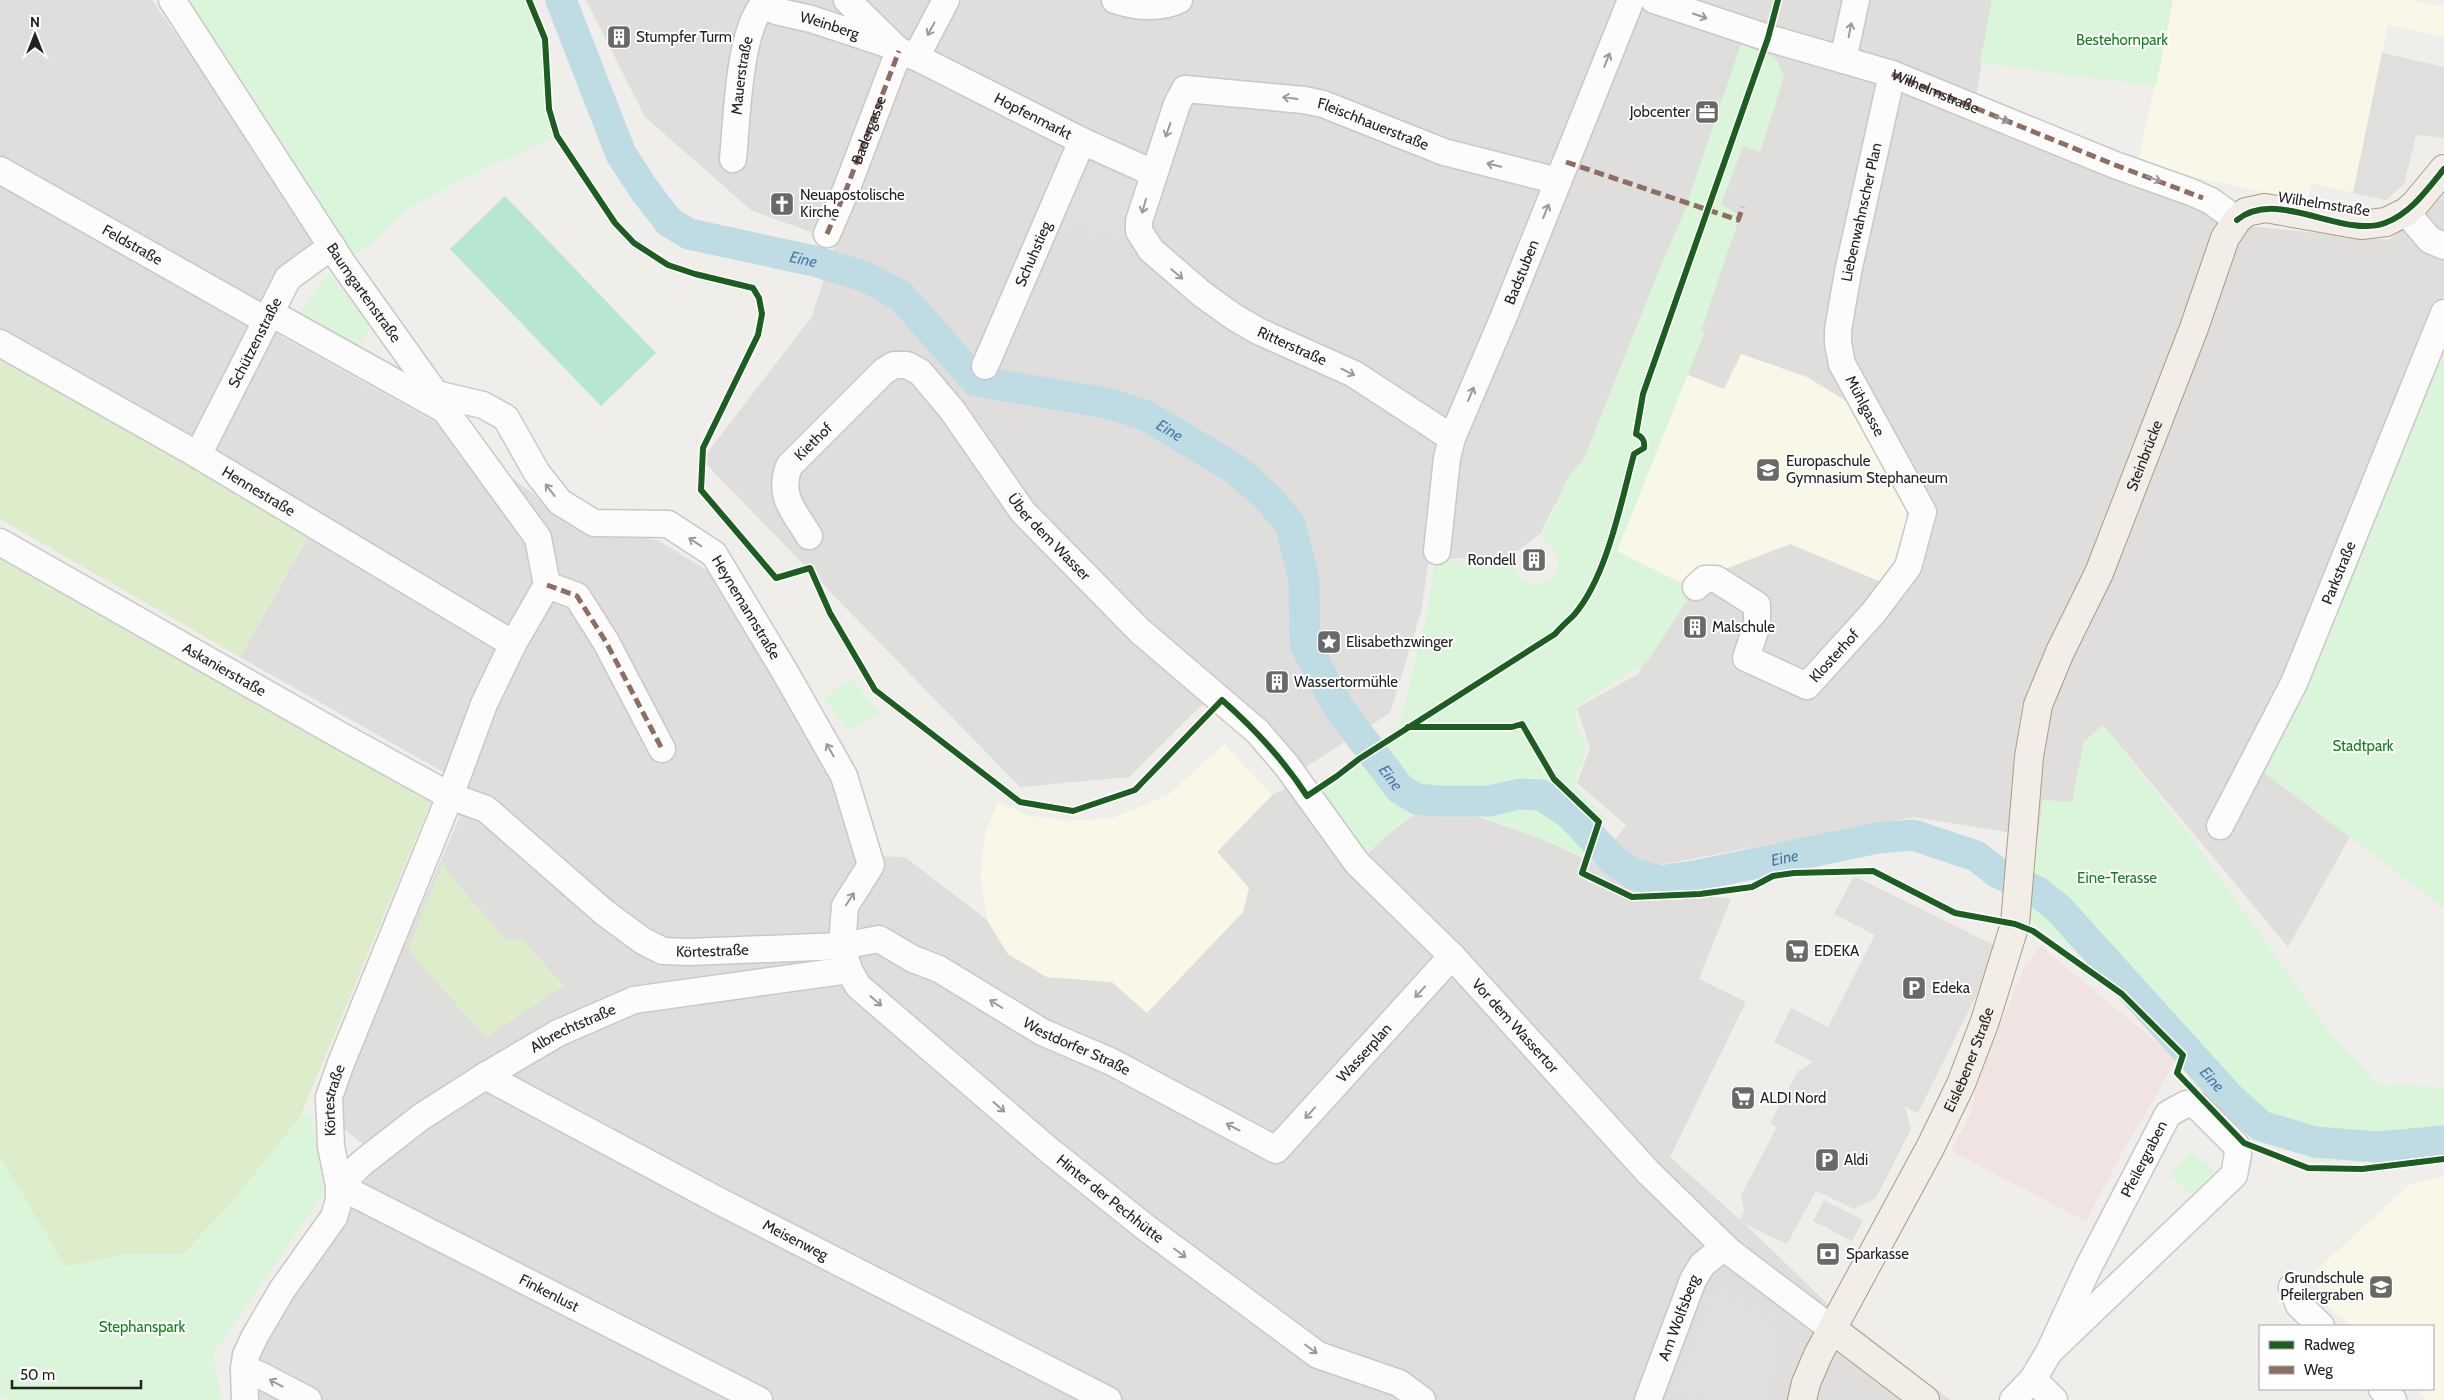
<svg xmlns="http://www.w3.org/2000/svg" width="2444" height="1400" font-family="Cabin,sans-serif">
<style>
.residential{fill:#dfdedc}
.commercial{fill:#f1e3e1}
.education{fill:#f8f7e8}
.grass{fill:#ddeccb}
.park{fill:#daf5da}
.pitch{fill:#b7e6d2}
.parking{fill:#e0dfde}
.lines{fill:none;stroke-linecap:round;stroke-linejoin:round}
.river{stroke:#bfdbe3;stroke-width:31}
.minor-casing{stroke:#c9c8c7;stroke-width:29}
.major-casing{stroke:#a79c86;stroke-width:30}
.minor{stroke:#fdfcfc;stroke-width:26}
.major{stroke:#f3ede7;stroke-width:28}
.quiet{stroke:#8d6e63;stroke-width:5;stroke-dasharray:10 5;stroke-linecap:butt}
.cycleway-casing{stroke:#fff;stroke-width:9}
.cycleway{stroke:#1b5e20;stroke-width:6}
.oneway{stroke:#9a9a9a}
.labels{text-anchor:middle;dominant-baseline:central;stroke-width:4;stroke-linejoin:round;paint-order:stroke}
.street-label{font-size:15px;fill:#222;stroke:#fff}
.poi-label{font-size:15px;fill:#222;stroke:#fff;text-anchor:start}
.park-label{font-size:15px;fill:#0c8416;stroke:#fff}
.water-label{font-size:16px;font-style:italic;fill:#4a7aab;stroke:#fff}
</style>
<rect width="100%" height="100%" fill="#f0eeeb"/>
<g class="residential">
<path d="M0,0h152l169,242 -67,79 193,108 130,98 32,2 50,12 54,33 120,205 28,77 44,1 82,63 21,34 39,23 65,5 35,31 102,-125 -32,-36 55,-57 38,-17 57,77 10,-12 47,-36h25l91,31 103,48 88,13 -32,80 47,23 -76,155 78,70 83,80 119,93h-1694l-1,-46 92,-147 35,-48 -46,-36 7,-34 117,-273 -29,-14 14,-29 -205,-116 69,-122 -309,-178z"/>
<path d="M586,0h1406l-20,121 276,105 140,14 38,-26 18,-20v102l-131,328 -48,149 85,64 -62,110 -185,-222 -19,17 -12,61 -29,-3 -5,37 -124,-20 -265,50 -41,-17 18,-25 -49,-42 13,-35 -13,-40 61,-34 60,-113 -143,-57 -14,29 -32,25 -80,1 -8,53 -31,101 -92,59 -80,-83 -89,88 -109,10 -318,-327 110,-144 24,-75 -84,-30 -107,-94z"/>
</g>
<path class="commercial" d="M2041,946l136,113 -58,99 -33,63 -135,-70 20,-38 9,-42 46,-107z"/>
<g class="education">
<path d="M2173,0h239l32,7v30l-56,-12 -35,168 -41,-10 -5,18 -134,-28 -34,-16z"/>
<path d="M1741,354l66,23 41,25 59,107 -5,52 -16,23 -96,-40 -62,24 -51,13 -61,-30 70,-177 38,15z"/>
<path d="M1224,744l48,51 -55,57 32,36 -6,24 -96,101 -35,-31 -65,-5 -39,-23 -21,-34 -6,-43 4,-44 13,-31 29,13 40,6 46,-3 55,-23z"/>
<path d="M2444,1176v224h-17l-11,-11h17v-63h-83l-28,-26 -9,-27 97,-89z"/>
</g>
<g class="grass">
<path d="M0,357l309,177 -69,123 -240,-138z"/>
<path d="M0,559l431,243 -131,315 -72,90 -45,47h-56l-61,13 -66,-110z"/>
<path d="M442,865l64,76 15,-3 43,48 -78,52 -78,-88z"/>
</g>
<g class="park">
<path d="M172,0h357l16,39 4,70 8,27 -75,34 -72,37 -39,37 -28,20z"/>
<path d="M1992,0h181l-17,86 -176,-23z"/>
<path d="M1741,44l35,14 8,18 -24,76 -17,-6 -22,58 19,12 -39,115 4,1 -88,219 60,30 19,6 -49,75 -71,44v16l11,25 -13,38 34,34 -9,3 -11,37c-32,-14 -132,-59 -162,-52 -11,2 -51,38 -59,48l-46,-65 50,-36 29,-32 27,-107 8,-54 76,1 8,14 15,8c31,-3 31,-32 7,-47l27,-60 16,-18 75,-189 26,-60z"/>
<path d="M329,273l41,53 -13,23 -58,-35z"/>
<path d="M2444,339v569l-179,-135z"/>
<path d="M851,679l29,34 -32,18 -24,-33z"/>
<path d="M2103,725l91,116 135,191 48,52 67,3v69l-26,4 -103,1 -57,-24 -75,-97 -64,-59 -90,-60 14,-121 29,2 12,-60z"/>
<path d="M311,1113l13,80 -111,161 8,46h-213l-3,-5 -5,2v-240l66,110 61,-13h56l45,-47 72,-90z"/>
<path d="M2191,1151l25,22 -20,24 -26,-21z"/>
</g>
<path class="pitch" d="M505,196l151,157 -55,53 -151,-157z"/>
<g class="parking">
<path d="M2382,53l62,14v71l-28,-3 -12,49 -18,16 -33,-7z"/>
<path d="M1086,164l13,2 45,16 -26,59 -58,-19z"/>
<path d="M1854,876l146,72 -82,165 -13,-6 6,22 -35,69 -22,11 -38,-18 -29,53 -48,-23 5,-10 -3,-16 36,-68 -7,-4 28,-52 15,-9 -39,-20 17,-34 37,19 47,-92 -41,-21z"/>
<path d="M1824,1200l39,20 -11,21 -39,-20z"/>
<path d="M1714,1290l55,27 14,34 -17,49h-58l-34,-13z"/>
</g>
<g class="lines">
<path class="river" id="s1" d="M561,0l60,154 24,37 24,31 20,12 125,27 52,16 35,19 75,85 130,22 39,12 92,55 32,29 21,25 14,55 1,65 33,63 62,82 17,10 22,2h50l31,-7 21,1 29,19 44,47 20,13 26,7 39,-6 179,-37 35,-3 63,21 22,17 40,19 21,17 170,188 32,29 54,16 62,5 67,-6"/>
<defs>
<g id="minor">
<path id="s2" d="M172,0l171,264 87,122 15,24 93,128 9,47"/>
<path id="s3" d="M770,0l6,11 35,8 79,26"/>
<path id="s4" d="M847,0l52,51 17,6 166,84 71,32"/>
<path d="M1115,0c20,7 45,9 64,0"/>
<path id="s5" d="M1654,0l114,38 124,36 223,91 76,27 20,9 26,19"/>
<path d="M916,57l30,-57"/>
<path d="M1843,60l13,-60"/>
<path id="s6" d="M733,159c4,-38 5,-136 35,-159"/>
<path id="s7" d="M0,170l267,151"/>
<path d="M2406,212l24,28 14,6"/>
<path id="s8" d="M827,234l19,-44 53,-139"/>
<path d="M271,313l172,96"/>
<path id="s9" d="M0,343l198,112 315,189"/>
<path id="s10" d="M985,366l97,-225"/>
<path id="s11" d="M436,394l47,11 23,13 31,55 23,29 34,21 74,1 46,30 71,118 59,104 27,89 -26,41 -3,40 7,24 9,16 192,165 95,76 173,128 81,28 23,17"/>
<path id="s12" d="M1452,438l-98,-64 -96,-43 -24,-14 -32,-23 -51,-44 -12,-19v-10l38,-117 8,-15 119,11 19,4 121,48 114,29"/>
<path id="s13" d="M198,455l90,-177 44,-32"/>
<path id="s14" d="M809,536c-16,-27 -31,-39 -20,-70l95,-95 10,-6h13l13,7 32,38 71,102 117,119 118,101 29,34 70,97 95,93 196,216 82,80 102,77"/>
<path id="s15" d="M0,542l336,191 114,63 36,13 119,104 38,28 20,10 26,1 153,-6 37,-7 34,20 26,10 103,63 70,30 164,88 176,-194"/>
<path id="s16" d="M1437,551l10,-93 5,-20 50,-117 129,-321"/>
<path d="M547,585l30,11 29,46 56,107"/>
<path id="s17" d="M1696,587l9,-8h11l41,26v20l-11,33 61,28 67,-74 34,-45 15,-55 -81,-148 -4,-21v-13l10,-58 44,-198"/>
<path id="s18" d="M2220,826l74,-143 150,-370"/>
<path id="s19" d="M485,1076l234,125 389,199"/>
<path d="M2292,1287l7,18 22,21"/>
<path d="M244,1369l16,6 48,25"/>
<path d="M2033,1379l21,21"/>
<path d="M2382,1389l11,11"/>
<path id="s20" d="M245,1400l-1,-31 2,-14 9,-19 27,-46 52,-73 5,-17v-14l-8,-40 -2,-49 12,-34 109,-267 34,-92 29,-60 34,-59"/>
<path id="s21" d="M759,1400l-420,-214 23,-23 59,-46 64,-41 73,-43 76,-33 215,-30"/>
<path id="s22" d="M1648,1400l45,-120 9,-15 22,-18"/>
<path d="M2013,1400l20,-21 16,-27 185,-177 4,-21 -2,-9 -40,-40 -10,-1 -18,10 -79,152 -40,86"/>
</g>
<g id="major">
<path d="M1832,1329l93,71"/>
<path id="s23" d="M1802,1400l4,-17 12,-28 113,-209 30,-62 24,-63 30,-97 14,-167 9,-52 22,-53 39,-79 95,-245 31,-90 12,-18 9,-8 19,-4 96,17 25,-3 20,-10 9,-8 29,-35"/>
</g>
</defs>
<use href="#minor" class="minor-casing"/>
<use href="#major" class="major-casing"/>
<use href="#minor" class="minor"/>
<use href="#major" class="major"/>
<g class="quiet">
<path d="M1892,74l223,91 88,33"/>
<path d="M1566,162l172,58 5,-13"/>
<path d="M827,234l19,-44 53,-139"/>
<path d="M547,585l30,11 29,46 56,107"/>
</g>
<defs>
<g id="cycleway">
<path d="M529,0l16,39 4,70 8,27 58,87 19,20 34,22 27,9 58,14 6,10 3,16 -4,21 -55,113 -2,42 75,88 34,-10 20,45 45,77 145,112 53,9 62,-21 87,-90c33,29 61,59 85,96l30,-20 22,-17 196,-125c6,-7 13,-13 19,-19 33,-38 47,-113 60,-161l10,-6c1,-7 -1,-11 -8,-14l7,-40 125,-356 10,-38"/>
<path d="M2237,220c40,-33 105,19 148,3 26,-10 42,-33 59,-54"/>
<path d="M1408,727h104l10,-3 32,55 45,43 -17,51 50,24 68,-3 52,-7 21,-11 21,-3 79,-2 82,42 60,11 18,7 89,63 61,61 -6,18 67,70 64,25 54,1 82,-10"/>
</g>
</defs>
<use href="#cycleway" class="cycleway-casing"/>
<use href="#cycleway" class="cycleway"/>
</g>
<defs><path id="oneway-shaft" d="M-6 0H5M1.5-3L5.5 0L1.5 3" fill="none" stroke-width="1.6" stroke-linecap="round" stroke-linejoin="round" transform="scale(1.25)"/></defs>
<g class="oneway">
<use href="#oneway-shaft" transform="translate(1700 16) rotate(19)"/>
<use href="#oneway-shaft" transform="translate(931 29) rotate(118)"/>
<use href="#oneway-shaft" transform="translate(1850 30) rotate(-79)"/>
<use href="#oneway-shaft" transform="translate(1607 60) rotate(-68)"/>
<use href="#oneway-shaft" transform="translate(1290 98) rotate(-172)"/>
<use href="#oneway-shaft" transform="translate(2002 119) rotate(22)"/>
<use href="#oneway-shaft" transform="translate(1168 130) rotate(109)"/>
<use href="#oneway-shaft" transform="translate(1494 165) rotate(-166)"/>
<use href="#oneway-shaft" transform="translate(2154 179) rotate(20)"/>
<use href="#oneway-shaft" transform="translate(1144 206) rotate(106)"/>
<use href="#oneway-shaft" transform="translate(1546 211) rotate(-68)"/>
<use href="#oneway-shaft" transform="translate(1177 274) rotate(40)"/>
<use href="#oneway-shaft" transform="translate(1348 372) rotate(27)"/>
<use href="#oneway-shaft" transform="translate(1471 394) rotate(-67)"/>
<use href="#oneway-shaft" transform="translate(550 490) rotate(-128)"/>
<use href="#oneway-shaft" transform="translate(695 542) rotate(-147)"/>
<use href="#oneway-shaft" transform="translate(830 750) rotate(-120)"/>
<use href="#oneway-shaft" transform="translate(850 899) rotate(-57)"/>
<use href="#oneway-shaft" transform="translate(1420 992) rotate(132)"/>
<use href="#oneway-shaft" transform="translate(876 1001) rotate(41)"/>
<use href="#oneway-shaft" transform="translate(996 1004) rotate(-148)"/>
<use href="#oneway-shaft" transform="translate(999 1107) rotate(41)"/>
<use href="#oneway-shaft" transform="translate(1310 1113) rotate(132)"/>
<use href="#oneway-shaft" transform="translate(1233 1127) rotate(-152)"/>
<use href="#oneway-shaft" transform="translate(1180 1253) rotate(37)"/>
<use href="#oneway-shaft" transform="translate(1311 1349) rotate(37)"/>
<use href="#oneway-shaft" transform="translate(276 1383) rotate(-152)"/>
</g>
<defs>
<symbol id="building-square" viewBox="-11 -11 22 22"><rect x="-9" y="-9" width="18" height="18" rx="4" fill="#6a6968" stroke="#fff"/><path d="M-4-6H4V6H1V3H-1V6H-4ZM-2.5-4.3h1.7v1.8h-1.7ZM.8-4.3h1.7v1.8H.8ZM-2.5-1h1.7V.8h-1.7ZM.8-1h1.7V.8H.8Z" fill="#fff"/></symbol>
<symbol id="office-square" viewBox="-11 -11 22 22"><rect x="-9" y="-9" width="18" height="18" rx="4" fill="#6a6968" stroke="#fff"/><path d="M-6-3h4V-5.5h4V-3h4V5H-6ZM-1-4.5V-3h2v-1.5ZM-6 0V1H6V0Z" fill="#fff"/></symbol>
<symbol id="church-square" viewBox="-11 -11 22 22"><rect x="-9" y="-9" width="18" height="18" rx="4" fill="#6a6968" stroke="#fff"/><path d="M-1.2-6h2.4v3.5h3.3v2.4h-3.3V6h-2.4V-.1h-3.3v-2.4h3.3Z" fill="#fff"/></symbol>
<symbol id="school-square" viewBox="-11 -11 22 22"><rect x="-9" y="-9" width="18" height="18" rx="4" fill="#6a6968" stroke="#fff"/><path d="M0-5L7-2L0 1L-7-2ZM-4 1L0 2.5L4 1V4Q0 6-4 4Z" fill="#fff"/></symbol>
<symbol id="sight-square" viewBox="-11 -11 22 22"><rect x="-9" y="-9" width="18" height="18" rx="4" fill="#6a6968" stroke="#fff"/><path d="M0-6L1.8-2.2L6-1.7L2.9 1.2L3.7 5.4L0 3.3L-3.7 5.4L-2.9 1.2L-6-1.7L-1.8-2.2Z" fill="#fff"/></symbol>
<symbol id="supermarket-square" viewBox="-11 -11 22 22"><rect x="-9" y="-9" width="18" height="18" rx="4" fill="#6a6968" stroke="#fff"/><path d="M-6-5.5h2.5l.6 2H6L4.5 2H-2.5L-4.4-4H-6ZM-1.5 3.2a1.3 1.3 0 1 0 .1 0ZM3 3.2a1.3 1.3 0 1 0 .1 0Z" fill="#fff"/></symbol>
<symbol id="parking-square" viewBox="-11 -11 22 22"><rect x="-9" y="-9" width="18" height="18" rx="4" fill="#6a6968" stroke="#fff"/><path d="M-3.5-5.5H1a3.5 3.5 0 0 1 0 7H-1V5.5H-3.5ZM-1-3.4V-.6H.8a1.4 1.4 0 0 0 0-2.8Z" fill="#fff"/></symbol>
<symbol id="bank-square" viewBox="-11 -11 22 22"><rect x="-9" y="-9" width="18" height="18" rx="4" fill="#6a6968" stroke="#fff"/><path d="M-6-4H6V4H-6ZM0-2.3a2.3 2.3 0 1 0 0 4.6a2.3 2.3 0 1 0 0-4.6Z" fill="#fff"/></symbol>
</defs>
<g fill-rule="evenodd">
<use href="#building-square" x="605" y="23" width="28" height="28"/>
<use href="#office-square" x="1693" y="98" width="28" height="28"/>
<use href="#church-square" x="768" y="190" width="28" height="28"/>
<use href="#school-square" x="1754" y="456" width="28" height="28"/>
<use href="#building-square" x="1520" y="546" width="28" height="28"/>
<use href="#building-square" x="1681" y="613" width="28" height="28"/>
<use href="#sight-square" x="1315" y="628" width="28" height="28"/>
<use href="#building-square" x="1263" y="668" width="28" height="28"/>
<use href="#supermarket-square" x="1783" y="937" width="28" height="28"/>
<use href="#parking-square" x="1900" y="974" width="28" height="28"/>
<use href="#supermarket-square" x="1729" y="1084" width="28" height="28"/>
<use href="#parking-square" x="1813" y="1146" width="28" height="28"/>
<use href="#bank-square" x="1814" y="1240" width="28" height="28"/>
<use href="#school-square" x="2367" y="1273" width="28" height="28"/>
</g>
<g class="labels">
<g class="street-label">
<text stroke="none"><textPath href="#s3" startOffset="68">Weinberg</textPath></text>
<text stroke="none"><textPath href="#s6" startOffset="84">Mauerstraße</textPath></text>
<text stroke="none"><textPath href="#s5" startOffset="296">Wilhelmstraße</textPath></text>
<text stroke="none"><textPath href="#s4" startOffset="222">Hopfenmarkt</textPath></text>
<text stroke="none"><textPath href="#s12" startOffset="722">Fleischhauerstraße</textPath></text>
<text stroke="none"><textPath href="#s8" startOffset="112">Badergasse</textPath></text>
<text transform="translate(2324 204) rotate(9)">Wilhelmstraße</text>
<text stroke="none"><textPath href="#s17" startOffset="730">Liebenwahnscher Plan</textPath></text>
<text stroke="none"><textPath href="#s7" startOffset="152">Feldstraße</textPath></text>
<text stroke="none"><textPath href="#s10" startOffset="122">Schuhstieg</textPath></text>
<text stroke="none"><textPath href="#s16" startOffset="294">Badstuben</textPath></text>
<text stroke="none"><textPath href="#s2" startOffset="350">Baumgartenstraße</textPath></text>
<text stroke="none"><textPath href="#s13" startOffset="126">Schützenstraße</textPath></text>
<text transform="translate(1292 346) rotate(24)">Ritterstraße</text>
<text transform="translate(1865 406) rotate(62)">Mühlgasse</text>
<text stroke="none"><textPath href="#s14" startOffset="111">Kiethof</textPath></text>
<text stroke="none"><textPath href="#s23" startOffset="1015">Steinbrücke</textPath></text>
<text stroke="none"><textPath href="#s9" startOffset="298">Hennestraße</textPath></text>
<text stroke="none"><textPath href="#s14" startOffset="460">Über dem Wasser</textPath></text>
<text stroke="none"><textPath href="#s18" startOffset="280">Parkstraße</textPath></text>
<text stroke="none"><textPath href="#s11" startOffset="406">Heynemannstraße</textPath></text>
<text stroke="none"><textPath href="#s17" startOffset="234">Klosterhof</textPath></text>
<text stroke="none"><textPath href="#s15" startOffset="258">Askanierstraße</textPath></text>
<text stroke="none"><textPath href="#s15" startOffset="832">Körtestraße</textPath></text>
<text stroke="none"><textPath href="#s14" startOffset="1138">Vor dem Wassertor</textPath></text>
<text stroke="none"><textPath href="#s21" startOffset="755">Albrechtstraße</textPath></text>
<text stroke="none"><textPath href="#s15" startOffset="1225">Westdorfer Straße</textPath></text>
<text stroke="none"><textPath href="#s15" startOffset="1581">Wasserplan</textPath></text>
<text stroke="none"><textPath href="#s23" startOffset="380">Eislebener Straße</textPath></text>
<text stroke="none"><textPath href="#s20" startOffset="328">Körtestraße</textPath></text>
<text transform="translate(2144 1159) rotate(-63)">Pfeilergraben</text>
<text stroke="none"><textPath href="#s11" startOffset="1156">Hinter der Pechhütte</textPath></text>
<text stroke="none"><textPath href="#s19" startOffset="351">Meisenweg</textPath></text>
<text transform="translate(549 1293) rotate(27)">Finkenlust</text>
<text stroke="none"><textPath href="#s22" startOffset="88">Am Wolfsberg</textPath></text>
</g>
<g class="poi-label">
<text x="636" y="37">Stumpfer Turm</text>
<text x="1690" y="112" text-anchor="end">Jobcenter</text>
<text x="800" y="195">Neuapostolische<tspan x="800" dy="17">Kirche</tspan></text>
<text x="1786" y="461">Europaschule<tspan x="1786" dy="17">Gymnasium Stephaneum</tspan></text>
<text x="1516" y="560" text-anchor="end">Rondell</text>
<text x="1712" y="627">Malschule</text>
<text x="1346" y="642">Elisabethzwinger</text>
<text x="1294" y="682">Wassertormühle</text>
<text x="1814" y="951">EDEKA</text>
<text x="1932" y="988">Edeka</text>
<text x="1760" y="1098">ALDI Nord</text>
<text x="1844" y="1160">Aldi</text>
<text x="1846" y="1254">Sparkasse</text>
<text x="2364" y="1278" text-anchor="end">Grundschule<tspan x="2364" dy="17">Pfeilergraben</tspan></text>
</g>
<g class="park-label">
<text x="2122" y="40">Bestehornpark</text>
<text x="2363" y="746">Stadtpark</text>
<text x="2117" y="878">Eine-Terasse</text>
<text x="142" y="1327">Stephanspark</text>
</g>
<g class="water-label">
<text stroke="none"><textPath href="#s1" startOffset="389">Eine</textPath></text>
<text stroke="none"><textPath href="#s1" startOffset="809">Eine</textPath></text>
<text stroke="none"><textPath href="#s1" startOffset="1244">Eine</textPath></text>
<text stroke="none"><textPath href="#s1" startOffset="1680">Eine</textPath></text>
<text stroke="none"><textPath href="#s1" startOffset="2205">Eine</textPath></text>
</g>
</g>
<rect x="2259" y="1325" width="175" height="65" fill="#ffffff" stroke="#a7a7a7"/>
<rect x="2269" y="1341" width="25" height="8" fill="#1b5e20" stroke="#a7a7a7"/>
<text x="2304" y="1350" font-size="15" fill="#222222">Radweg</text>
<rect x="2269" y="1366" width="25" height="8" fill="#8d6e63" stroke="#a7a7a7"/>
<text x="2304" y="1375" font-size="15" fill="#222222">Weg</text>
<g transform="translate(35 35)" stroke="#ffffff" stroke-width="4" paint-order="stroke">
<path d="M0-4L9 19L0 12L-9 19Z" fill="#222222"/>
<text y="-8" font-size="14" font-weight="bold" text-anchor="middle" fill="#222222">N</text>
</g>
<path d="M12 1380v8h129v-8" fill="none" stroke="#222222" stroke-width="2.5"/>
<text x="20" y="1380" font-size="15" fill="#222222" stroke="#ffffff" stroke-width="4" paint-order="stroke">50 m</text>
</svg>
